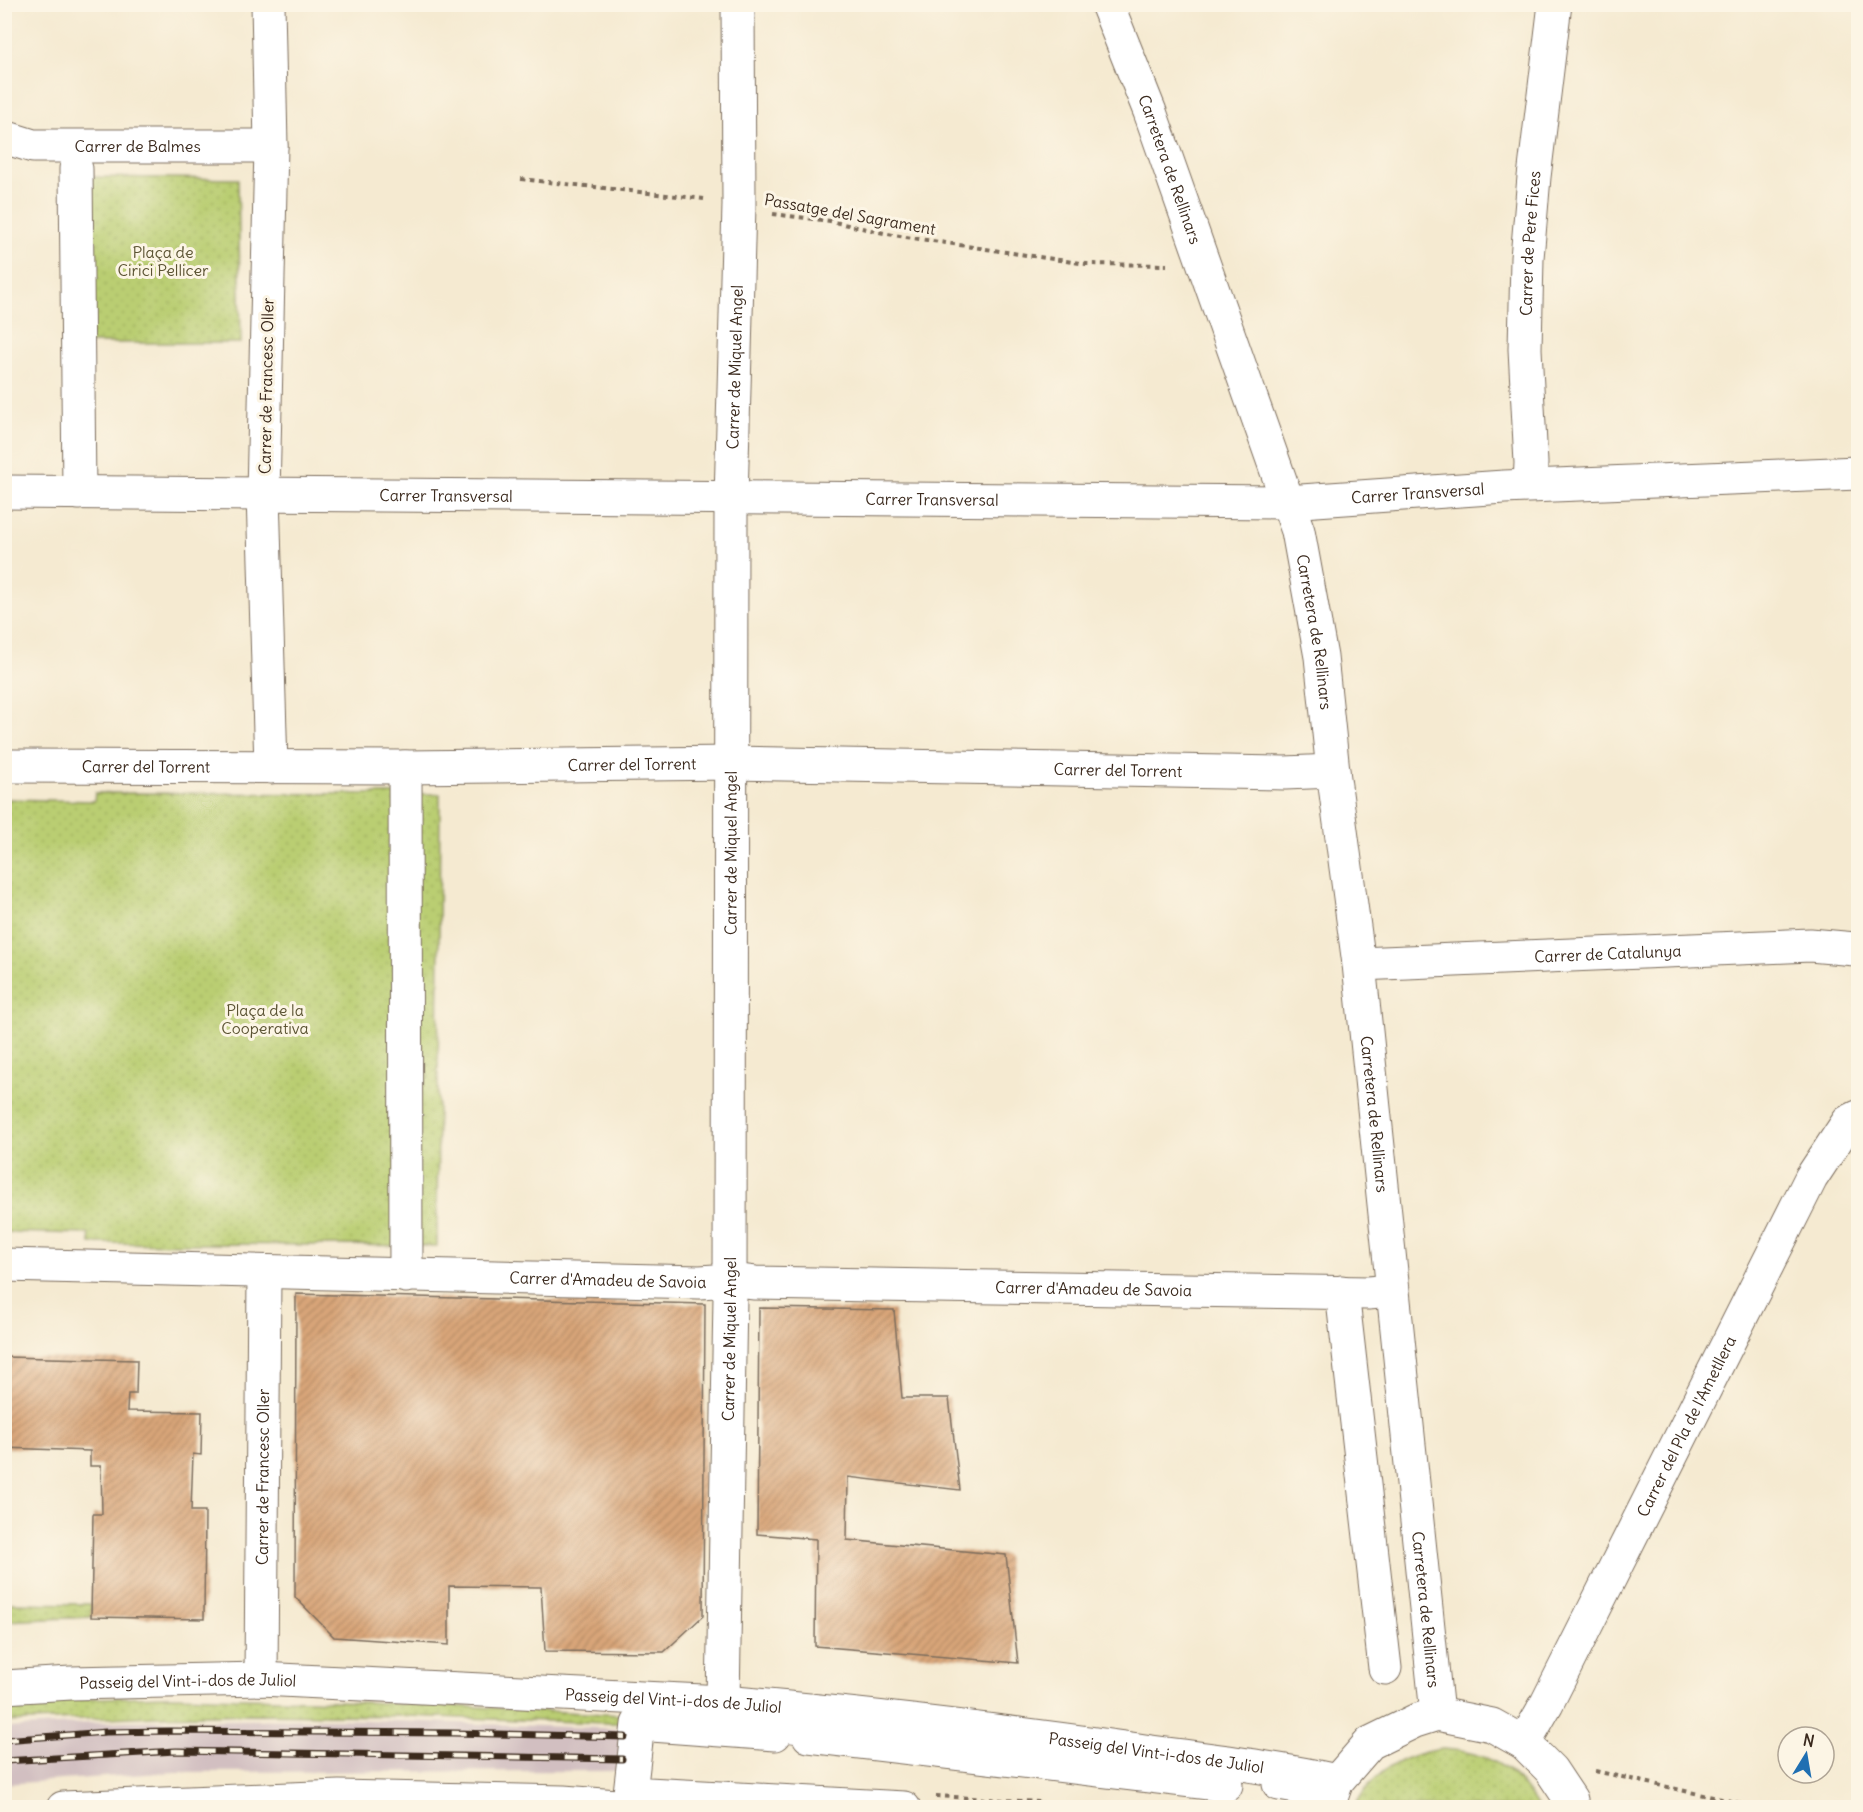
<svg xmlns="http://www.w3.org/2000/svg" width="1863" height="1812" font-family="Delius,sans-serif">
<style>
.railway{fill:#d2bfc1}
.green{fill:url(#green-dots);stroke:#7a7c48;stroke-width:1.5}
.building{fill:url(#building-hatch)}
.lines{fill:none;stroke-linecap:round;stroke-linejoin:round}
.minor-casing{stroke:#7c6d5d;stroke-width:35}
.path{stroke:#7c6d5d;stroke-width:4;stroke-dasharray:4.5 4.5;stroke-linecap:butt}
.minor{stroke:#fff;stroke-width:33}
.rail-casing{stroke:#3b2a1e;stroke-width:7}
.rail{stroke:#fcf5e5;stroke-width:4.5;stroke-dasharray:14;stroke-linecap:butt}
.labels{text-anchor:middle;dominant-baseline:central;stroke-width:6;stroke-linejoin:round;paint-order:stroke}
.street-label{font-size:16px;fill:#3b2a1e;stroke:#fcf5e5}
.park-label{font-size:16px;fill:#5b5333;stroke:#fcf5e5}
</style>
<defs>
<pattern id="green-dots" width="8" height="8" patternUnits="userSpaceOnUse" patternTransform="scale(1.5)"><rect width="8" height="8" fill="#bace72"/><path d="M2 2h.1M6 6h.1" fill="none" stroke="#a1b162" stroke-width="1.8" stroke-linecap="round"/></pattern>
<pattern id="building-hatch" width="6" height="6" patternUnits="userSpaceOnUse" patternTransform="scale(1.5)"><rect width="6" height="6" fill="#d9a679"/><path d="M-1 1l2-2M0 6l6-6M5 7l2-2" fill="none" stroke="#b18763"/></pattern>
</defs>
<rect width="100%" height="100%" fill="#fcf5e5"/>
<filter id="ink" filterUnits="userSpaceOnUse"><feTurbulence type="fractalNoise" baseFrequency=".0167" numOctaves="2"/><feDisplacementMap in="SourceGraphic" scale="12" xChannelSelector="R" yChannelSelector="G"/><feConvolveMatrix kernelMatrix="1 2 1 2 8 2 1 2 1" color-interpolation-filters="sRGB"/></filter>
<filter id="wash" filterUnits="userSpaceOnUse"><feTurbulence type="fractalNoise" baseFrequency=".008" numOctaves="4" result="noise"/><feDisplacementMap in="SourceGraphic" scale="24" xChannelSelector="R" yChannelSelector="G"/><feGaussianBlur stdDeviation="1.35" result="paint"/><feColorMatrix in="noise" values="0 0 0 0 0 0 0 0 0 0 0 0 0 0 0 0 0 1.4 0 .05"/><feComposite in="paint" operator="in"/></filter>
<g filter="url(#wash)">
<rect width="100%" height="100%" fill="#f5ead1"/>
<path class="railway" d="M339,1719l287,10 -4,42 -448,1 -169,12v-56l119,-7z"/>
<g class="green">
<path d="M87,177l151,2 3,164h-154z"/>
<path d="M95,793l345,1 -3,452 -347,-3 -1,-9 -84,-2v-433l89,2z"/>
<path d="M5,1603l86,1v13l-86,4z"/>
<path d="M169,1696c203,4 405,16 607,28h-138l-231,-8 -152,-2 -98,2 -152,6v-21z"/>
<path d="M1443,1749c45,3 73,19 95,58h-183c17,-36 49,-53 88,-58z"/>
</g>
<g id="blocks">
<g class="building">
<path d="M296,1294l409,10 -2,312 -39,36 -119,-1 -4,-64 -92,-1v59l-115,-8 -39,-40z"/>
<path d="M759,1308l135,2 8,88h47l11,92 -112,-13 -1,63 159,15 12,108 -203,-17 1,-107 -59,-5z"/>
<path d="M4,1357l133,3 -1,34h-8l-1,17 75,1 -1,43 -8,-1 -2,57h14l-1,108 -113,-2 2,-103h9l-1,-48h-11v-15l-86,-3z"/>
</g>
</g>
</g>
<g filter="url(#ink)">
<use href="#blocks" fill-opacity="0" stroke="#7c6d5d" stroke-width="1.5"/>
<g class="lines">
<defs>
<g id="minor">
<path d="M268,4l3,142 -8,348 8,273"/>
<path id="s1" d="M1107,4l43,108 148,419 23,126 12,114 26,193 78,750"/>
<path id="s2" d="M4,137l29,9h238"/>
<path d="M76,169l3,324"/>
<path id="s3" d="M1530,485l1,-22 -6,-114 2,-91 7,-81 21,-173"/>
<path id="s4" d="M4,492l1283,10 217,-15 354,-14"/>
<path id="s5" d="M4,766l401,1 327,-4 553,10 48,-2"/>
<path d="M405,767l1,509"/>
<path id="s6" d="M1359,964l451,-19 45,4"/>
<path id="s7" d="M4,1265l696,17 30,-2 25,3 613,10 24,-2"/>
<path d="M1342,1292l43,376"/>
<path id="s8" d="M261,1679l3,-406"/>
<path id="s9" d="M4,1687l67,-4 190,-4 462,23c132,11 263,27 394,45 74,11 148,18 220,34"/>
<path id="s10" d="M723,1702l7,-405 1,-798 8,-294 -1,-201"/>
<path id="s11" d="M1524,1743l23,-40 264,-525 37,-56 10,-5"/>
<path d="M1279,1784l34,6 -2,18"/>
<path d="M1330,1801l7,-20 33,-38 45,-22 22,-7 55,11 32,18 27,27 20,30 1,8"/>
<path d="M63,1808l276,-11 224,5 81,6"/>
<path d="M904,1808l-274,-15 8,-69 137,10 1,-10 33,4v8l417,49"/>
</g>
</defs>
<use href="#minor" class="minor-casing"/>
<g class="path">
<path d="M521,179l183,20"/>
<path d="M773,214l57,7 63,14 193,29 81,1"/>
<path d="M1595,1771l167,37"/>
<path d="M936,1796l103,6"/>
</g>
<use href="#minor" class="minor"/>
<defs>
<g id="rail">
<path d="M4,1740l102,-8 63,-1 285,2 171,4"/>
<path d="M4,1761l172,-10 446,8"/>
</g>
</defs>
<use href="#rail" class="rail-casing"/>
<use href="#rail" class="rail"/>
</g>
</g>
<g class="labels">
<g class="street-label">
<text stroke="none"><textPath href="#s2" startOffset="135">Carrer de Balmes</textPath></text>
<text stroke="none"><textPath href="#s1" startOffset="177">Carretera de Rellinars</textPath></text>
<text transform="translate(850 214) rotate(10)">Passatge del Sagrament</text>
<text stroke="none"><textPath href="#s3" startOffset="242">Carrer de Pere Fices</textPath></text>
<text stroke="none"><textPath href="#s10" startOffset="1335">Carrer de Miquel Angel</textPath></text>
<text transform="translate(266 386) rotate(-89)">Carrer de Francesc Oller</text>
<text stroke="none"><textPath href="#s4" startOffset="1414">Carrer Transversal</textPath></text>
<text stroke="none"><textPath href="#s4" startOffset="442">Carrer Transversal</textPath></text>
<text stroke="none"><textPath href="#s4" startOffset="928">Carrer Transversal</textPath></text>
<text stroke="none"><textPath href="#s1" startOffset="663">Carretera de Rellinars</textPath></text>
<text stroke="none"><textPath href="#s5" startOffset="628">Carrer del Torrent</textPath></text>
<text stroke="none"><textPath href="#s5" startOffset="142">Carrer del Torrent</textPath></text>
<text stroke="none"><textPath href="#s5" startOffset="1114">Carrer del Torrent</textPath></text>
<text stroke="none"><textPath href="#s10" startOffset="849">Carrer de Miquel Angel</textPath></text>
<text stroke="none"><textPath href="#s6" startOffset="249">Carrer de Catalunya</textPath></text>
<text stroke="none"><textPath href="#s1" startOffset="1149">Carretera de Rellinars</textPath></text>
<text stroke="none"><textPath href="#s7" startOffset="604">Carrer d'Amadeu de Savoia</textPath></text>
<text stroke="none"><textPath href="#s7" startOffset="1090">Carrer d'Amadeu de Savoia</textPath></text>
<text stroke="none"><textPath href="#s10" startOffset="363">Carrer de Miquel Angel</textPath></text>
<text stroke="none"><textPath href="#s11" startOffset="356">Carrer del Pla de l'Ametllera</textPath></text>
<text stroke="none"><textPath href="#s8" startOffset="202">Carrer de Francesc Oller</textPath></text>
<text stroke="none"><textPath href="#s1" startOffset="1647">Carretera de Rellinars</textPath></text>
<text stroke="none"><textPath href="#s9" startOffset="184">Passeig del Vint-i-dos de Juliol</textPath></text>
<text stroke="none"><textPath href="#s9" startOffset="670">Passeig del Vint-i-dos de Juliol</textPath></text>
<text stroke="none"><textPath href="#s9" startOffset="1156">Passeig del Vint-i-dos de Juliol</textPath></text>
</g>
<g class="park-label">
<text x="163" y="252">Plaça de<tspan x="163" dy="18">Cirici Pellicer</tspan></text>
<text x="265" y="1010">Plaça de la<tspan x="265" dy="18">Cooperativa</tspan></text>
</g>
</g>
<rect width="1863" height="1812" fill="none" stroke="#fcf5e5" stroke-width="24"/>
<g transform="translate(1806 1755) rotate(11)"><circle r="28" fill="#fcf5e5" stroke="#afa495" stroke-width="1.5"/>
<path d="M0-4.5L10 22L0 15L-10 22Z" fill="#1f6fb2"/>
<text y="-9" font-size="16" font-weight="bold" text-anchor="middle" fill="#3b2a1e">N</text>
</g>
</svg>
